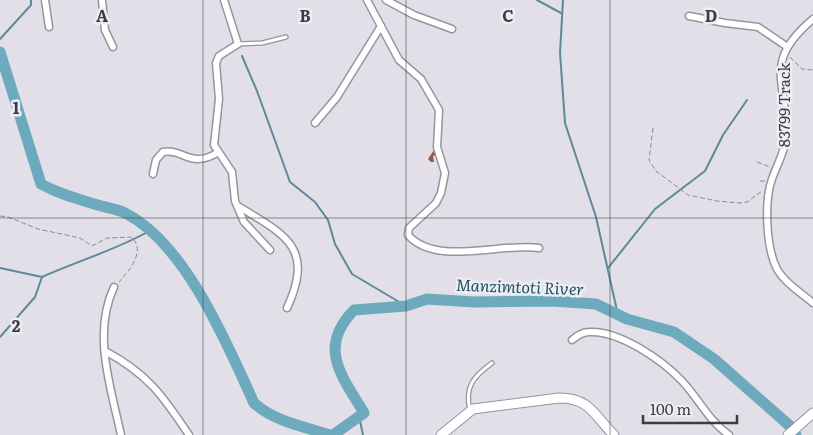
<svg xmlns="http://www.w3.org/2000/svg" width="813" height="435" font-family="Literata,serif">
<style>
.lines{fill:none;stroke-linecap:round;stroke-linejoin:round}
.stream{stroke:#5f8998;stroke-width:2}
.river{stroke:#6daabe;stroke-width:11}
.building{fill:#8d5f49}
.lane-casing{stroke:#97949c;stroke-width:5.5}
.street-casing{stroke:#97949c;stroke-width:9}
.secondary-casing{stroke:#97949c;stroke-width:11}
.path{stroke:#8b898f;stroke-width:1;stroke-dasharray:5 2.5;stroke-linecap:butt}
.lane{stroke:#fff;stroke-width:3}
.street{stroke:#fff;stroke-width:6}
.secondary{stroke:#fff;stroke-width:9}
.grid{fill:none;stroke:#3d3c3f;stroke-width:1;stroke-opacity:0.55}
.labels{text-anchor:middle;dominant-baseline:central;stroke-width:5;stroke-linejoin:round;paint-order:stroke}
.street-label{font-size:15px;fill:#3d3c3f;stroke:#f0ecf5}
.water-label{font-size:16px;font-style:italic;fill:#205463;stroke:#f0ecf5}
.grid-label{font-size:16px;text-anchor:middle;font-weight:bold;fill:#3d3c3f;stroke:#f0ecf5;stroke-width:5;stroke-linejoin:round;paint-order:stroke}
</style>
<rect width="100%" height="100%" fill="#e3dfe8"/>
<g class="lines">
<g class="stream">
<path d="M537,0l24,13"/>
<path d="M563,0l-3,53 5,70 31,94 22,98"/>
<path d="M0,39l31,-34v-5"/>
<path d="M242,56l15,35 33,91 25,20 13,18 7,24 17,30 54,32"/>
<path d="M0,268l42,9"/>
<path d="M608,268l47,-59 50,-38 18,-36 24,-35"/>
<path d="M0,337l35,-40 7,-20c35,-16 77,-28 109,-47"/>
<path d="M359,416l4,19"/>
</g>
<g class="river">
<path d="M0,52l41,132c18,10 37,15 57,21 9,3 20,4 29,9 59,31 100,130 127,189 19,18 51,24 76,32"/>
<path d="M333,435l31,-22c-22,-37 -47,-65 -10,-103l52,-4 21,-7 47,3 78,-1 44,3 31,15 47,13 40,27 76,67 6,9"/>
</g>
</g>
<path class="building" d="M434,150l3,5 -4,1 1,6h-3l-3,-3z"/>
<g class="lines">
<defs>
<g id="lane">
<path d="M238,44l24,-1 24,-6"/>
<path d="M470,410c-6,-23 4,-34 22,-47"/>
</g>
<g id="street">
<path d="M45,0l4,27"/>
<path d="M102,0l3,30 8,17"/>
<path d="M224,0l14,44 -19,12 -3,7 3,36 -5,46 18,27 3,29 9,21 26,28"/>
<path d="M367,0l32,60 22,19 18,31 -2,37 8,26 -4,20 -5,10 -27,25 -1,7c28,32 95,7 131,13"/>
<path d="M386,0l28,15 38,14"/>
<path d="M689,16l36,7 33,4 28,19"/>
<path d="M813,19c-52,44 -25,62 -27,117 -1,17 -9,28 -14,43 -8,22 -6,69 5,90 8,14 24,24 36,34"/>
<path d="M315,123l22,-26 44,-71"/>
<path d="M153,174l3,-14 7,-8c20,-4 27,17 54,1"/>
<path d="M238,206c47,29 77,41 49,102"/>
<path d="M114,287c-22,47 -3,101 7,148"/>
<path d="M572,340c5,-4 10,-8 17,-8 30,-2 73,28 93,49 17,18 26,39 47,54"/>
<path d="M105,351c43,23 58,45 84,84"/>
</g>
<g id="secondary">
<path d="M441,435l32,-26 86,-11c32,0 35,18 55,37"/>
<path d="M788,435l25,-22"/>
</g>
</defs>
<use href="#lane" class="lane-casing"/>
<use href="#street" class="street-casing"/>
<use href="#secondary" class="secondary-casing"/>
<g class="path">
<path d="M790,57l12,12 11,1"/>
<path d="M653,128l-4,32 7,11 32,24 29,6 23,2 7,-1 15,-11"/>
<path d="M757,162l13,5"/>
<path d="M760,181h6"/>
<path d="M0,216l8,1 30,12 42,9 12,8 15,-8 24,-1c16,13 -2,34 -12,45"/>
</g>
<use href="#lane" class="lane"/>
<use href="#street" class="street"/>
<use href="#secondary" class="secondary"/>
</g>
<path class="grid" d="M203,0v435M406,0v435M610,0v435M0,218h813"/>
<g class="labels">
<g class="street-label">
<text transform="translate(783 105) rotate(-90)">83799 Track</text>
</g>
<g class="water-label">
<text transform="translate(520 286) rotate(2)">Manzimtoti River</text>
</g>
</g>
<g class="grid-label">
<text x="102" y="22">A</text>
<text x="305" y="22">B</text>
<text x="508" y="22">C</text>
<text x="711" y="22">D</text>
<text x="16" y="114">1</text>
<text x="16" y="332">2</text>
</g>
<path d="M643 415v8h94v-8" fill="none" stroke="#3d3c3f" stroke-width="2.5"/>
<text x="650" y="415" font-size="15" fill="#3d3c3f" stroke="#f0ecf5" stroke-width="4" paint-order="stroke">100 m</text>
</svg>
